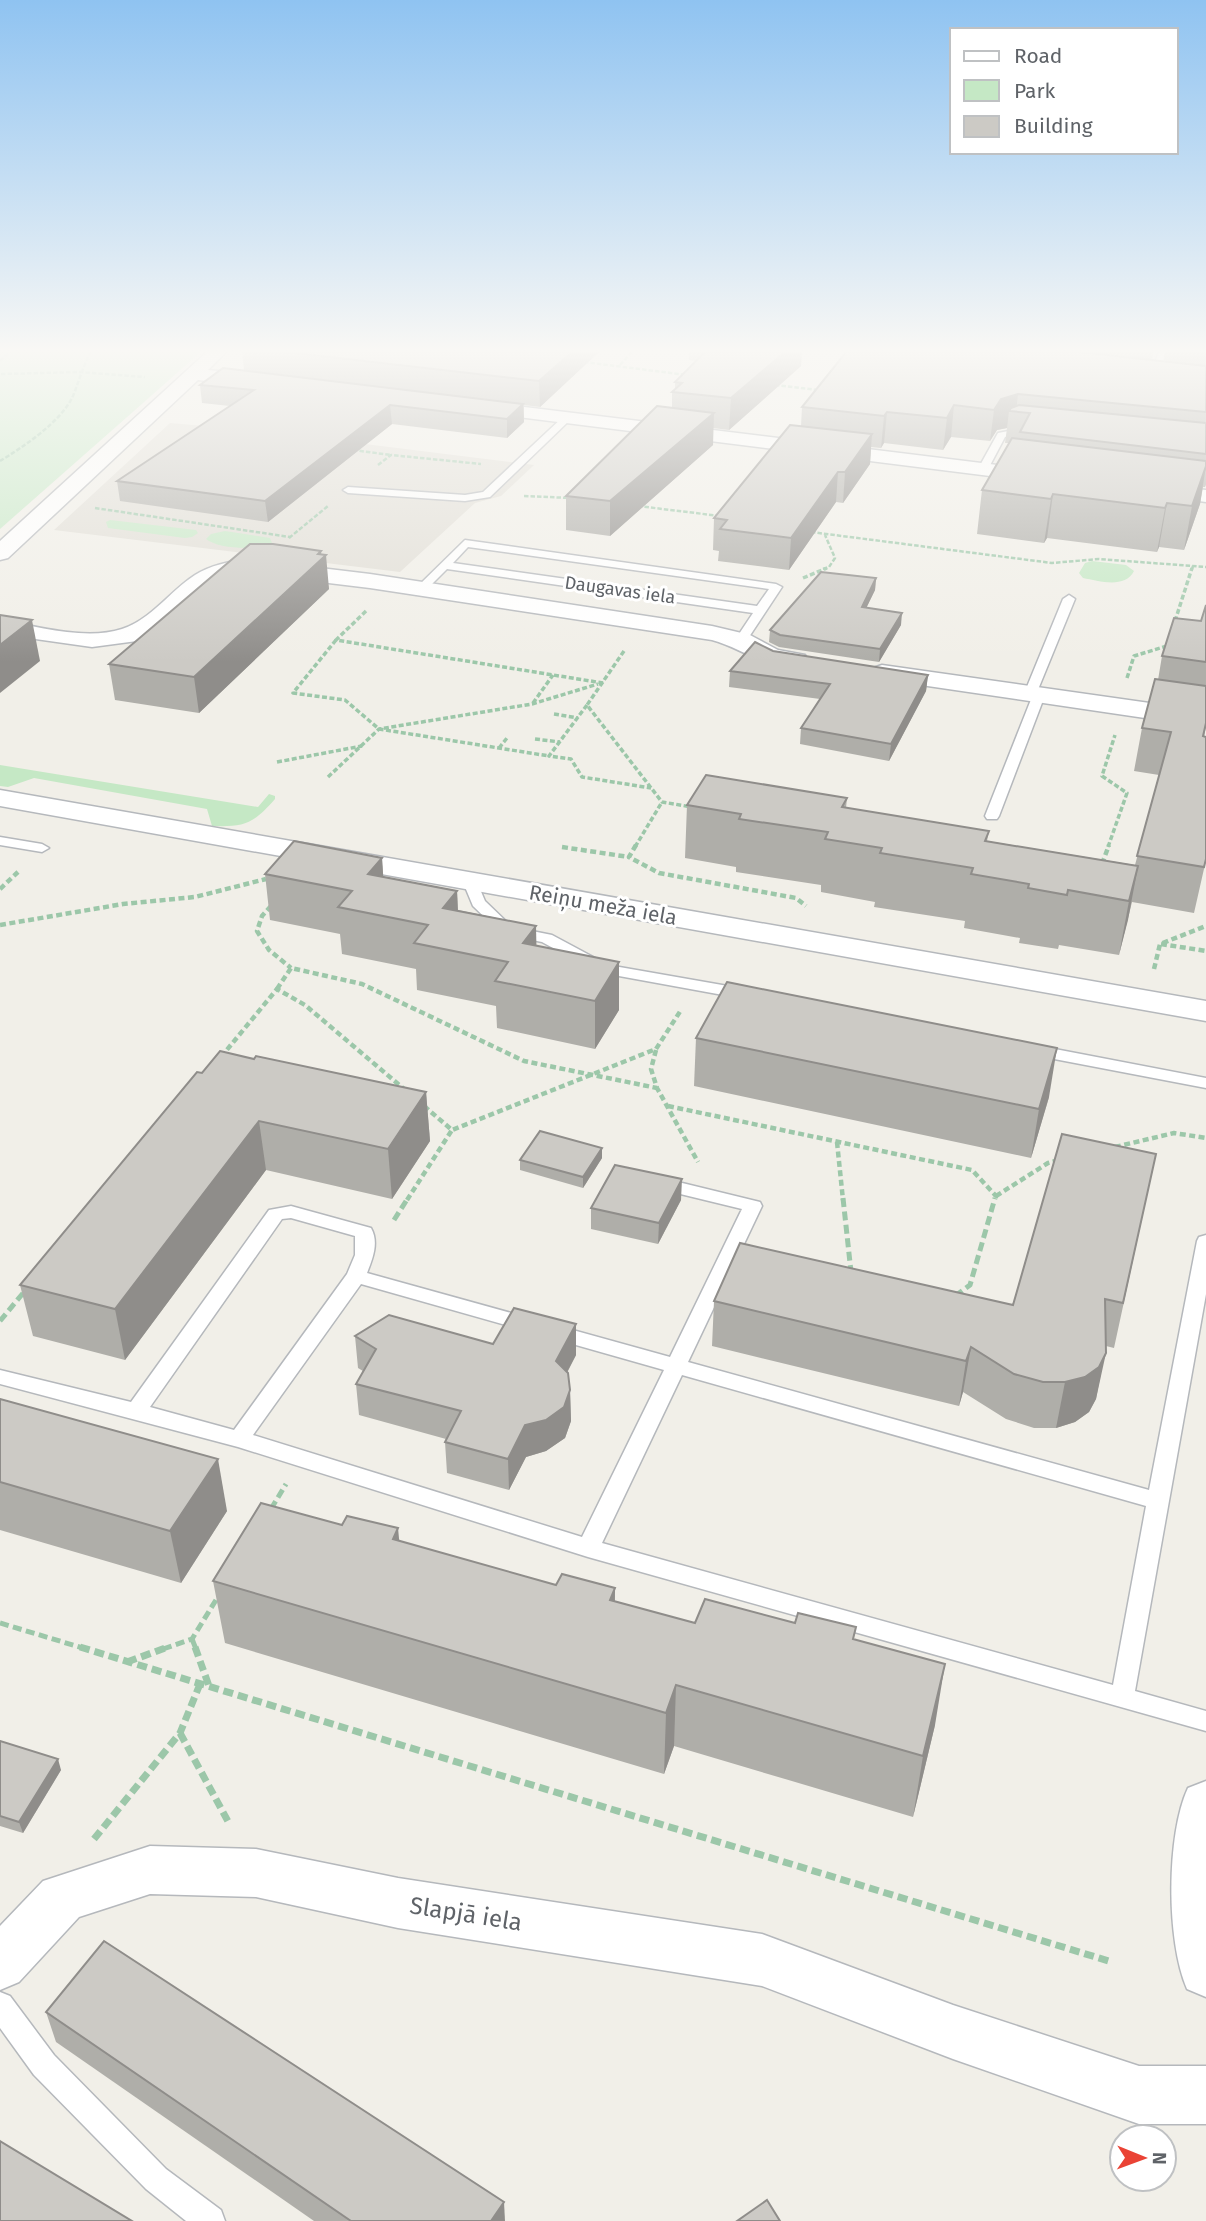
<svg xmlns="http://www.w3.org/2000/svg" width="1206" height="2221" font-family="'Fira Sans',sans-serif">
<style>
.education{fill:#e1ded6}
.green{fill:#c5e8c5}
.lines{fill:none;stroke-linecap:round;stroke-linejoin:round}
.service-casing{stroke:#b5b8bc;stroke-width:3}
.minor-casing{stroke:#b5b8bc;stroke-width:3}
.path-far4{stroke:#9cc7a9;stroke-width:2.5;stroke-dasharray:4.5 2;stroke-linecap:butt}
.path-far3{stroke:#9cc7a9;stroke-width:3.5;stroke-dasharray:5 2.5;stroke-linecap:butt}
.path-far2{stroke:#9cc7a9;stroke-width:4.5;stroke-dasharray:6 3.5;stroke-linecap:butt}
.path-far1{stroke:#9cc7a9;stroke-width:5;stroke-dasharray:9 4.5;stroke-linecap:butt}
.path{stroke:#9cc7a9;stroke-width:7;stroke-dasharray:10 5;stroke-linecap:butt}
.service{fill:#fff;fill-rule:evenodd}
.minor{fill:#fff;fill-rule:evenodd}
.wall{fill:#afaea9}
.shaded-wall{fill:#8f8d8a}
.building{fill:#cccac5;stroke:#8f8d8a;stroke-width:2}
.labels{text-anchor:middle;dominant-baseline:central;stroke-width:6;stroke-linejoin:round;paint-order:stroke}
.far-street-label{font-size:18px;fill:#5f6368;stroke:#fff}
.street-label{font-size:21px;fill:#5f6368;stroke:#fff}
.near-street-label{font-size:24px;fill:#5f6368;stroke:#fff}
</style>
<rect width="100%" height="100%" fill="#f1efe8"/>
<path class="education" d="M170,423l81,7 283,35 -33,31 -26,7 -75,69 -346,-42z"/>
<g class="green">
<path d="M0,351h202l-202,178z"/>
<path d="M110,520l86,10 2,3 -6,4 -7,1 -77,-10 -2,-6z"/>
<path d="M225,531l45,7 2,5c-13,8 -54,6 -66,-4l5,-5z"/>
<path d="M1092,561l34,4 8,6c-9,18 -35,10 -51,7l-4,-5 6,-10z"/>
<path d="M0,765l258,42 11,-13 6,2v3c-22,25 -30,28 -63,27l-5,-17 -173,-31 -26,9 -8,-1z"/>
</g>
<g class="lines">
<defs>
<g id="service">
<path d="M1159,351l47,2v6l-40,-4 -11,28 -8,2z"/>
<path d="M564,416l8,2 -82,79 -25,4 -117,-8 -5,-3 5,-3 117,8 18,-3z"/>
<path d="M1029,427l3,1v4l-27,5 -18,34h-8l-1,-2 20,-36z"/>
<path d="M465,540l311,44 6,3 -37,56 -4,1 -6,-4 18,-27 -306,-44 -22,22h-8v-4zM468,547l301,42 -12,17 -304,-43z"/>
<path d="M1069,595l6,4 -38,93 8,3 -46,121 -2,3h-10l-2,-3 47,-119 -8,-3 39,-95z"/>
<path d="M0,837l42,7 7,4 -7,4 -42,-7z"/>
<path d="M470,878l7,4 8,19 27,26 40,8 56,30 137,24 8,5 -8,5 -148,-27 -55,-30 -40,-8 -29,-28 -10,-24z"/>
<path d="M1034,1045l172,33v10l-178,-34 -2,-4 2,-4z"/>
<path d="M674,1181l86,21 2,4 -74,156 461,128 48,-249 2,-4 7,-2v59l-71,397 71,20v20l-618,-174 -350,-110 -238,-63v-14l131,32 138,-192 22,-4 80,22c8,14 2,30 -4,45l303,84 72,-148 -74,-18 -3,-4 3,-4zM291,1218l64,18v19l-8,19 -113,156 -84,-23 132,-188zM361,1284l303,86 -82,167 -329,-102zM682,1375l464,131 -33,179 -511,-142z"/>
<path d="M0,1992l10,4 44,59 112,114 55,41 4,11h-39l-40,-32 -112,-114 -34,-47z"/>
</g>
<g id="minor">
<path d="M208,351h19l-19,19 53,5 9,6 -9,6 -63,-7 -190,178 -8,2v-19z"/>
<path d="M476,401l563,69 7,2 3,4 -3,4 -7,2 -570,-71 -3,-4 3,-4z"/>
<path d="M1154,484l52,6v12l-59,-8 -4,-4 4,-4z"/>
<path d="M246,559l124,15 342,52 38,9 28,15 27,5 3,5 -3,5c-34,9 -62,-17 -93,-25l-342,-52 -124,-15 -24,6 -12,7 -45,39 -28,16 -45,6 -92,-13v-14c37,6 85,21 122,9 30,-10 48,-38 73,-54 16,-10 33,-13 51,-16z"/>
<path d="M882,665l324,46v16l-333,-49 -4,-5 4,-5z"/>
<path d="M0,790l1206,211v20l-1206,-215z"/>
<path d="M1206,1781v216l-19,-8c-21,-48 -21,-154 1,-201z"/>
<path d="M150,1846l106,3 142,29 364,56 191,71 186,61h67v58h-67l-186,-65 -191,-73 -364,-58 -142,-31 -106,-3 -71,23 -60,65 -19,8v-64l43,-45z"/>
</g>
</defs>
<use href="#service" class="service-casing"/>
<use href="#minor" class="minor-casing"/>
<g class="path-far4">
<path d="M0,361l11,-10"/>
<path d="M584,362l103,13"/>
<path d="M620,365l13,-14"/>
<path d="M1,374l79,-2 65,5"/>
<path d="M775,385l44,5"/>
<path d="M353,450l38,5"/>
<path d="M0,461c23,-14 61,-39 73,-65 6,-15 10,-30 18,-45"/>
<path d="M378,465l13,-10 90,9"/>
<path d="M524,496l47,2"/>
<path d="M638,506l82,10"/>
<path d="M95,508l195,29"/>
<path d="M811,532l241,31 47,-4 107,8"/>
<path d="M289,538l39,-32"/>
<path d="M823,569l6,-2 6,-9 -10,-23"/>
<path d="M1192,569l1,-3"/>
</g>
<g class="path-far3">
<path d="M803,578l24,-10"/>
<path d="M366,611l-30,29 267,43"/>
<path d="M1175,621l17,-53"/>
<path d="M336,640l-43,53 52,7 34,29 170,27"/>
<path d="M624,651l-37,54 75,97 30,5"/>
<path d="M1127,678l7,-22 33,-10"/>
<path d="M533,703l20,-28"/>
<path d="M587,705l-38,51 22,3 11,18 69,11"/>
<path d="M554,714l24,4"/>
<path d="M535,739l25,3"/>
<path d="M499,748l8,-10"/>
<path d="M277,762l85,-16"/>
<path d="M328,777l51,-48 153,-25 66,-20"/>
<path d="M635,847l27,-45"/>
<path d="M1108,847l19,-54 -25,-17 13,-41"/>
</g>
<g class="path-far2">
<path d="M636,845l-7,12 30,16 137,25 10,8"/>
<path d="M562,847l67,10"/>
<path d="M1102,864l7,-19"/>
<path d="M0,889l18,-17"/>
<path d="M271,906l-9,10 -5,15 12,19 22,18"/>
<path d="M0,925l123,-21 72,-7 71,-18"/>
<path d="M1161,944l45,7"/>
<path d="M1154,969l6,-25 46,-18"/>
<path d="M277,989l14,-21 71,16 162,77 133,27"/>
<path d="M656,1050l-5,19 6,19 41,74"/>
<path d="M221,1057l56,-68 28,16 99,84"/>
<path d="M424,1106l28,24 204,-81 25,-39"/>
<path d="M668,1106l304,64 24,26 -1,4"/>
<path d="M837,1142l6,58"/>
<path d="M1115,1147l59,-14 32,5"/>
<path d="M996,1196l52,-33 11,-3"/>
<path d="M407,1200l45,-70"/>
</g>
<g class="path-far1">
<path d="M843,1198l8,74"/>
<path d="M394,1220l14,-22"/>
<path d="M955,1296l15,-11 25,-87"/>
<path d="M0,1321l24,-29"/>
<path d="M271,1509l15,-25"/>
<path d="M0,1623l86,26"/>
<path d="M192,1639l4,10"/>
<path d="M163,1649l29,-10 27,-44"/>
</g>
<g class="path">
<path d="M80,1647l1032,315"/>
<path d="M195,1647l14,39"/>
<path d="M127,1662l41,-15"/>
<path d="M180,1733l50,92"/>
<path d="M94,1839l86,-106 20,-49"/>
</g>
<use href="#service" class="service"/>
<use href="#minor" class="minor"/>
</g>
<g class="wall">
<path d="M242,351h358l-60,56 -16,-2v17l-17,16 -115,-14 -124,98 -148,-21 -3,-20 113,-75 -28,-3 -2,-18 44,-15z"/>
<path d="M689,351h113l-1,15 -72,64 -16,-2v17l-103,91 -44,-6v-34l106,-88v-16l3,-3v-7l21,-21 -7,-1z"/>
<path d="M847,351h307l-2,9 11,2 2,-11h41v134l-1,2h-2l-3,17 -16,46 -25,-3 -2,5 -110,-14 -3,5 -67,-9 5,-44 27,-47h-4l2,-15 -10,2 -7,11 -39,-4 -8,13 -59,-7 -3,5 -10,-1 -1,17 -27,39 -7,-1 -47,68 -71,-9 1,-10 -6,-1 1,-32 87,-92 1,-19z"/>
<path d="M321,554l8,35 -130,124 -84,-13 -6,-36z"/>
<path d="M876,578l-1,12 -9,18 35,17 -22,37 -100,-15 -10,-5 1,-12z"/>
<path d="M1206,605v121l-2,11 2,123 -12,53 -62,-11 -13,53 -60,-10 -1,4 -39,-6 1,-5 -56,-10 1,-7 -91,-14 1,-5 -54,-10v-7l-85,-13v-5l-51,-9 2,-53 160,-7 -1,10 143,23 -2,10 148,24 24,-90 -25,-4 8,-43 16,-48 4,-24 39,-35z"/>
<path d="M773,651l155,24 -2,16 -37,70 -89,-17 1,-16 19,-29 -91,-12 1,-16z"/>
<path d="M382,858l1,19 74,14 1,19 78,16v20l83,16v48l-24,39 -98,-21 -1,-22 -79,-16 -1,-21 -74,-15 -2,-20 -70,-14 -5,-46z"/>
<path d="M696,1038l353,59 -18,61 -337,-72z"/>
<path d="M254,1059l172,33 4,49 -38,58 -126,-29 -141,190 -92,-24 -13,-51 182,-212z"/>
<path d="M1156,1154l-42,194 -8,-2 -10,53 -7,13 -14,10 -19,6h-22l-28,-9 -43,-27 -4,14 -247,-60 2,-45 299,4z"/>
<path d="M602,1158l-19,30 -63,-18v-10z"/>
<path d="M681,1200l-23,44 -67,-15v-21z"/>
<path d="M355,1336l138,8 83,11 -9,18 3,17 1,31 -6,17 -19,13 -20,6 -17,33 -62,-17 -2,-31 1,-3 -87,-24 -3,-31 7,-13 -5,-3z"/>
<path d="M0,1399l227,112 -46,72 -181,-53z"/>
<path d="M342,1525l214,60 59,3v13l80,22 159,16 81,86 -22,92 -239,-71 -10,28 -439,-131 -12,-62z"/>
<path d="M0,1741l61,29 -38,63 -23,-7z"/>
<path d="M46,2012l459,209h-191l-258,-179z"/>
</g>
<g class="shaded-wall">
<path d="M573,351h27l-60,56 -1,-26z"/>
<path d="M776,351h26l-1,15 -72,64 2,-32z"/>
<path d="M1018,394l-2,18 -7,-1 -2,17 -10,2 -7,11 4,-31 7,-11z"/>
<path d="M523,404l1,18 -17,16v-19z"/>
<path d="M390,405l2,19 -124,98 -3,-21z"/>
<path d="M954,405l-3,32 -8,13 4,-32z"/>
<path d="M887,412l-3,31 -3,5 3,-32z"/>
<path d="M714,413l-1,32 -103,91v-35z"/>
<path d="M872,434l-2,30 -27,39 2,-31z"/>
<path d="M1206,466l-6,38 -16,46 8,-44z"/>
<path d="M838,472l-2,30 -47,68 2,-32z"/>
<path d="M1053,494l-6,44 -3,5 7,-44z"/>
<path d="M1167,503l-8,44 -2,5 8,-44z"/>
<path d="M321,551l1,8 4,-4 3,34 -130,124 -5,-36z"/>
<path d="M876,578l-1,12 -14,29 1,-12z"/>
<path d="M902,613l-1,12 -22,37 1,-13z"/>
<path d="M32,620l8,41 -40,32v-48z"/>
<path d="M928,675l-2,16 -37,70 2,-17z"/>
<path d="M382,858l3,45 -17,-29z"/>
<path d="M1138,866l-10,54 -9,35 10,-54z"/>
<path d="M457,891l2,46 -16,-29z"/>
<path d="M536,926l1,47 -14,-30z"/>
<path d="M619,962v48l-24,39v-48z"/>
<path d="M1057,1048l-8,49 -18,61 8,-49z"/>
<path d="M426,1092l4,49 -38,58 -4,-50z"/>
<path d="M259,1121l7,49 -141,190 -10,-51z"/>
<path d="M602,1148v10l-19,30v-11z"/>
<path d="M682,1179l-1,21 -23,44 1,-21z"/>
<path d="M576,1324v31l-20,38v-32z"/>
<path d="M971,1347l-8,45 -4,14 7,-45z"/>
<path d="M1106,1353l-10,46 -7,13 -14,10 -19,6 9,-46z"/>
<path d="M570,1390l1,31 -6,17 -19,13 -20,6 -17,33 -1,-31 17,-34z"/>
<path d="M218,1459l9,52 -46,72 -11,-52z"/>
<path d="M398,1528l6,62 -11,-51z"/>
<path d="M615,1588l-1,62 -4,-50z"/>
<path d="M945,1664l-10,61 -22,92 10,-61z"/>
<path d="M676,1685l-2,61 -10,28 2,-61z"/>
<path d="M58,1759l3,11 -38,63 -4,-11z"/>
<path d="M504,2202l1,19h-14z"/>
</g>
<g class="building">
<path d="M277,351h296l-34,30z"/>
<path d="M706,351h80l-55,47 -59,-6 10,-9 -7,-1z"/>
<path d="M847,351h223l136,15v46l-188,-18 -17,5 -7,11 -40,-5 -7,13 -60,-6 -3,4 -82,-9z"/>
<path d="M223,368l300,36 -16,15 -117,-14 -125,96 -148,-20 137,-91 -54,-5z"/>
<path d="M1019,405l187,18v31l-186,-22 10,-19 -21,-2 2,-3z"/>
<path d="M657,406l57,7 -104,88 -44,-5z"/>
<path d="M790,425l82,9 -27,38h-7l-47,66 -71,-9 7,-9 -13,-2z"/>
<path d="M1012,438l194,23v5l-14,40 -25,-3 -2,5 -112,-14 -2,5 -69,-9z"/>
<path d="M250,544h23l48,7 -3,3 8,1 -132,122 -85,-13z"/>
<path d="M821,572l55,6 -14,29 40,6 -22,36 -100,-14 -10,-5z"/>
<path d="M1206,605v57l-44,-6 12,-38 27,3z"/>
<path d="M0,615l32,5 -32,25z"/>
<path d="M755,642l18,9 155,24 -37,69 -90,-16 29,-44 -100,-13z"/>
<path d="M1155,679l51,7v37l-3,13 3,1v122l-2,8 -67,-11 34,-124 -29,-4z"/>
<path d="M706,775l141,23 -5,9 147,24 -4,10 153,25 -9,35 -61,-11 -1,5 -39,-7 1,-4 -58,-10 2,-6 -93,-15 2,-5 -57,-9 3,-7 -89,-13 2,-5 -54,-9z"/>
<path d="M294,841l88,17 -14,16 89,17 -14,17 93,18 -13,17 96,19 -24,39 -100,-20 13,-19 -94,-19 14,-18 -90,-18 14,-16 -87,-17z"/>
<path d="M727,982l330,66 -18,61 -343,-71z"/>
<path d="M220,1051l34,8 2,-3 170,36 -38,57 -129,-28 -144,188 -95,-24 177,-213 5,1z"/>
<path d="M540,1131l62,17 -19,29 -63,-17z"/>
<path d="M1062,1134l94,20 -33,149 -18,-4 1,54 -7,14 -14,10 -20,5h-22l-29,-8 -43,-27 -5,14 -252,-60 26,-58 273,62z"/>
<path d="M615,1165l67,14 -23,44 -68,-15z"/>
<path d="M514,1308l62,16 -20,37 12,12 2,17 -6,17 -18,13 -21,5 -17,34 -63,-17 16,-31 -105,-27 20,-35 -21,-13 34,-21 104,29z"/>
<path d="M0,1399l218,60 -48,72 -170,-49z"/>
<path d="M261,1503l81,22 5,-9 51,12 -5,11 163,46 6,-11 53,14 -5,12 85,23 10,-24 90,24 3,-10 58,14 -3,12 92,25 -22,92 -247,-71 -10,28 -453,-132z"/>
<path d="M0,1741l58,18 -39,63 -19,-6z"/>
<path d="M104,1941l400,261 -13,19h-140l-305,-209z"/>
<path d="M0,2141l132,80h-132z"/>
<path d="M767,2200l13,21h-43z"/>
</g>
<linearGradient id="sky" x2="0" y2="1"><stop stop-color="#8fc3f1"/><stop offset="0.53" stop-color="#f9f8f5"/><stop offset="1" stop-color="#f9f8f5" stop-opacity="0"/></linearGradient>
<rect width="1206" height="662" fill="url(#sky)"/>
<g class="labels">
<g class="far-street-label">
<text transform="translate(620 590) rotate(8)">Daugavas iela</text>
</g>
<g class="street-label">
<text transform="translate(603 905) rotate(10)">Reiņu meža iela</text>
</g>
<g class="near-street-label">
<text transform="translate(466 1914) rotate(9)">Slapjā iela</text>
</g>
</g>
<rect x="950" y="28" width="228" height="126" fill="#ffffff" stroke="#bfc1c3" stroke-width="2"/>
<rect x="964" y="51" width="35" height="10" fill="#ffffff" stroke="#bfc1c3" stroke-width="2"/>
<text x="1014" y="63" font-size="21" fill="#5f6368">Road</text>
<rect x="964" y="80" width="35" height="21" fill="#c5e8c5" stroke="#bfc1c3" stroke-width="2"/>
<text x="1014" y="98" font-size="21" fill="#5f6368">Park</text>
<rect x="964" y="116" width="35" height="21" fill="#cccac5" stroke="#bfc1c3" stroke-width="2"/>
<text x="1014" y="133" font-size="21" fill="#5f6368">Building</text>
<g transform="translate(1143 2158) rotate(91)"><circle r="33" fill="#ffffff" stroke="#bfc1c3" stroke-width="2"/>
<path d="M0-5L12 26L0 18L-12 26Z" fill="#ea4335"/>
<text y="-10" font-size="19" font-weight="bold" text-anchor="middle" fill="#5f6368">N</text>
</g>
</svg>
